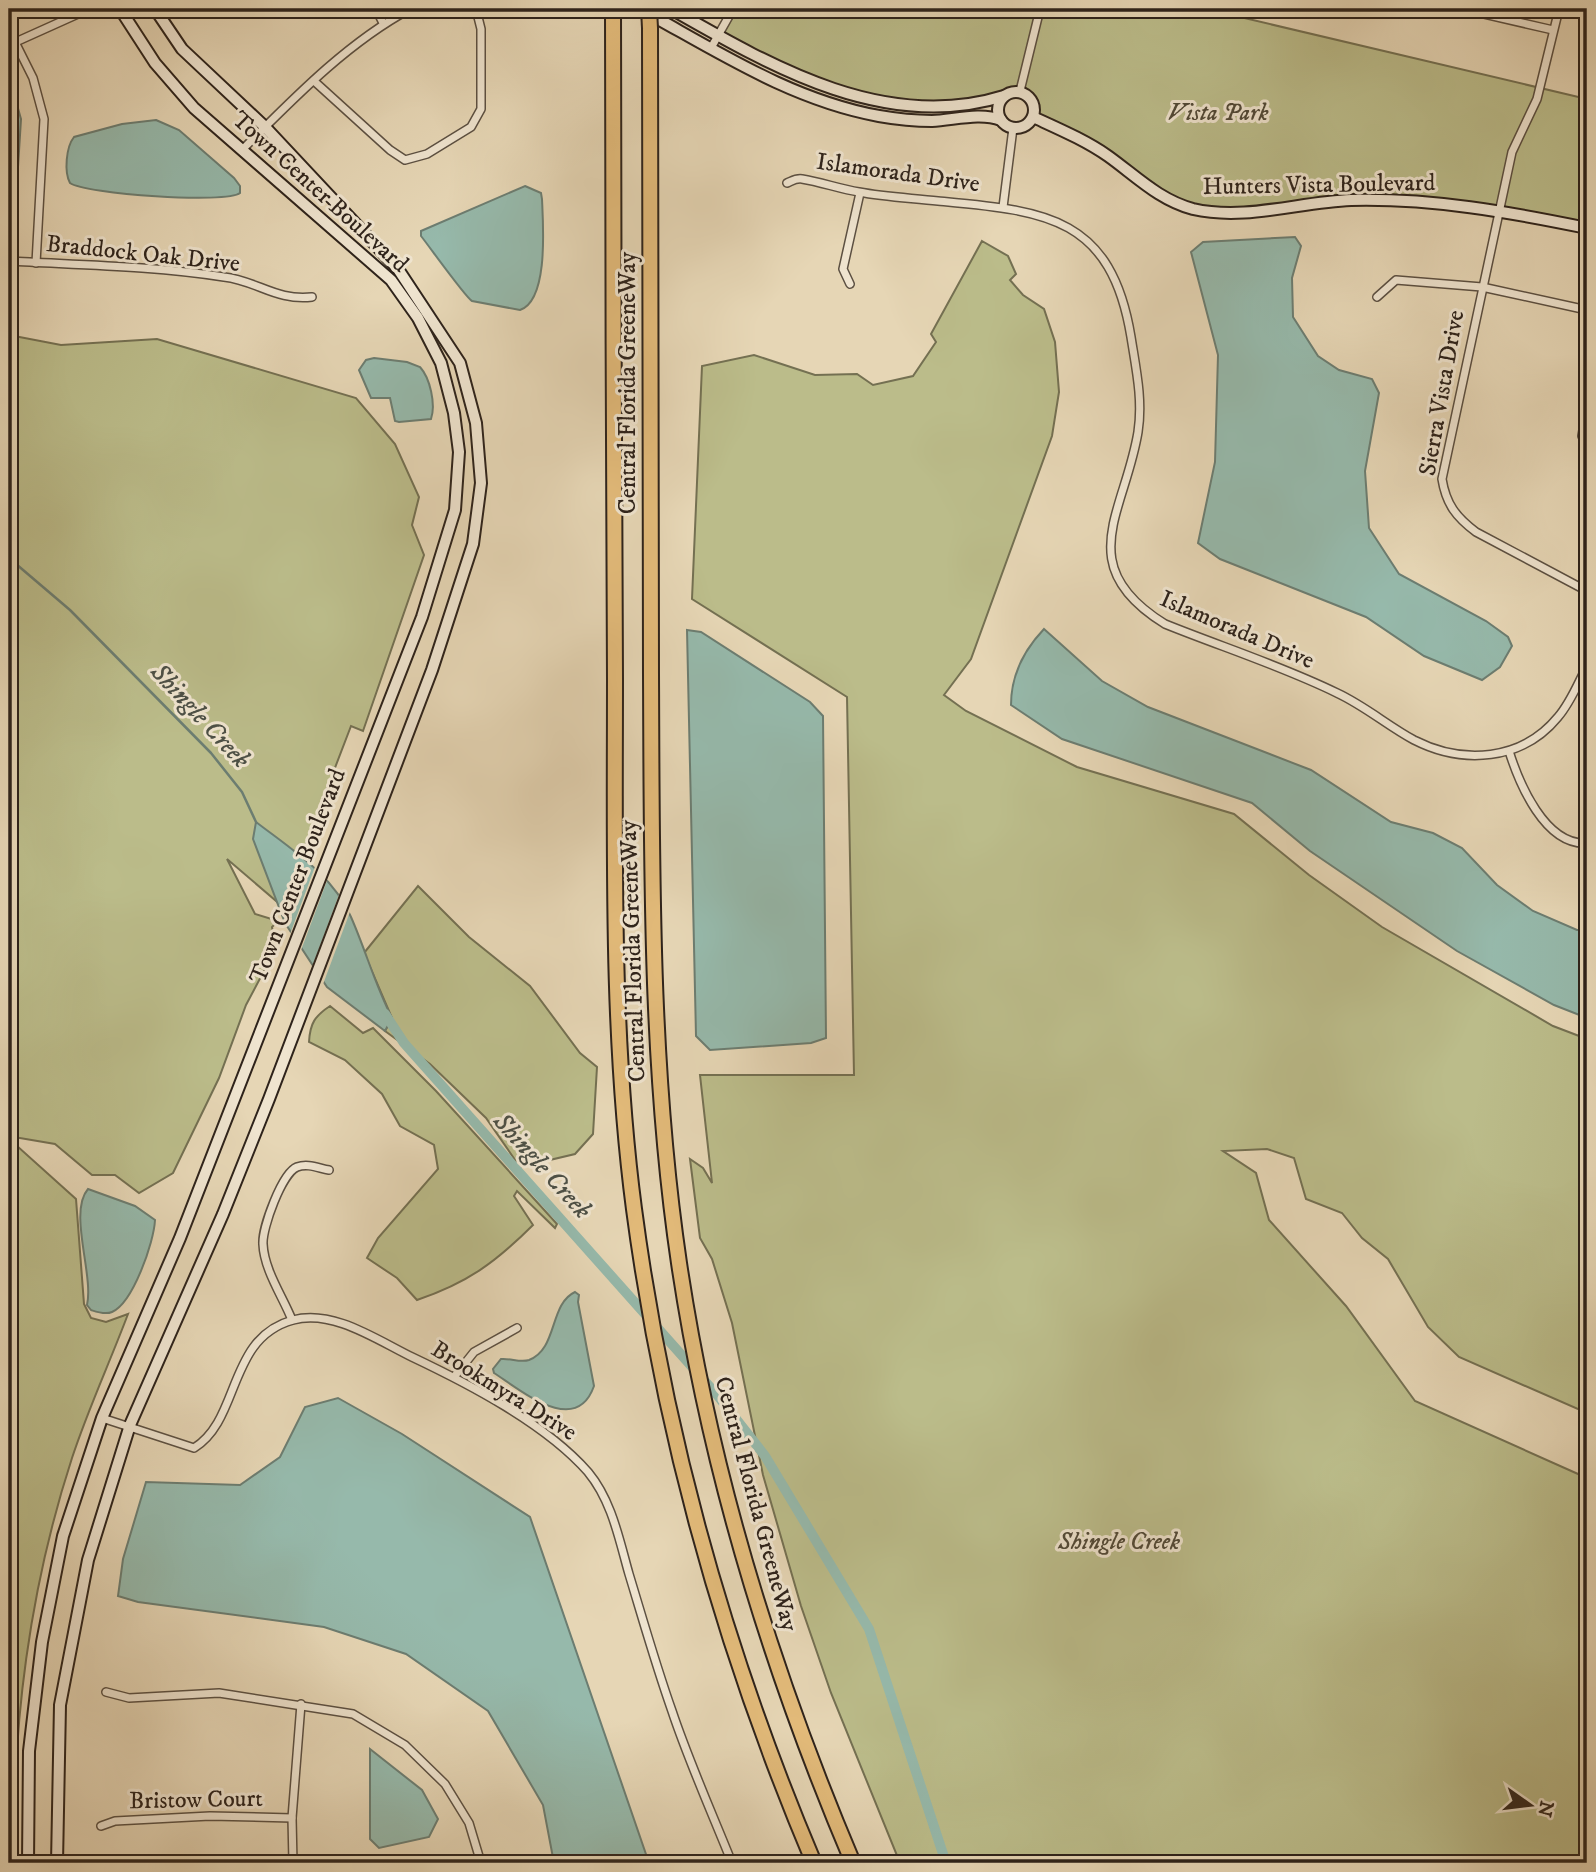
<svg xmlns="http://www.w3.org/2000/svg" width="1596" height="1872" font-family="'IM FELL DW Pica',serif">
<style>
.green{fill:#bbbc8a;stroke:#747052;stroke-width:2}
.water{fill:#96b9ab;stroke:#6c7d71;stroke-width:2}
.pier{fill:#e6d6b5}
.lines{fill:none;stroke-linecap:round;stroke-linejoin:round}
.stream{stroke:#6c7d71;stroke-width:2.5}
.canal{stroke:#96b9ab;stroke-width:10}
.street-casing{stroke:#5c5042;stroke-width:10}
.secondary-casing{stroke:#2e231b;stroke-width:14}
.highway-casing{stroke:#2e231b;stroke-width:18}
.street{stroke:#efe4cf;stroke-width:7}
.secondary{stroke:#efe4cf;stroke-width:10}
.highway{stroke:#e3bb7a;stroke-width:14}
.highway-bridge-casing{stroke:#2e231b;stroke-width:18;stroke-linecap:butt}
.highway-bridge{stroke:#e3bb7a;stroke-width:14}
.labels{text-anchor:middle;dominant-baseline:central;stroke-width:6;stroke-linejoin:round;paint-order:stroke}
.park-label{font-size:24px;font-style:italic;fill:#514937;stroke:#efe4cf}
.street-label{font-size:24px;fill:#2e231b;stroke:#efe4cf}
.water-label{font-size:26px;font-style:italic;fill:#4d5046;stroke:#efe4cf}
</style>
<rect width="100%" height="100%" fill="#e6d6b5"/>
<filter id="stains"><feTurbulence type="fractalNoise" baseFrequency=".00286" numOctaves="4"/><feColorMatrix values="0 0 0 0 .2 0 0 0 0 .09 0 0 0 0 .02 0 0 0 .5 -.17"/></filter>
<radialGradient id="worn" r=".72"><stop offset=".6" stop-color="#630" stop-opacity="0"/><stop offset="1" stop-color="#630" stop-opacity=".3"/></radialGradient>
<g class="green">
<path d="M733,9h473l381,90v129l-87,-18 -149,-10 -108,12 -52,-4 -81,-50 -77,-41 1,-12 -8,-11 -10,-3 -80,14 -73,-7 -145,-62z"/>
<path d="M982,241l26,15 8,18 -6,6 13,15 21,14 11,33 4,50 -7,44 -81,223 -27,36 22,16 111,56 157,47 75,61 73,52 171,99 34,13v374l-128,-56 -31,-30 -40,-68 -26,-21 -20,-25 -36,-14 -12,-41 -27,-9 -44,2 33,22 13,47 77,86 69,95 172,77v385h-687l-69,-170 -30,-87 -38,-131 -31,-152 -20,-64 -12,-21 -10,-79 13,9 9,15 -12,-108h154l-7,-378 -155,-98 10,-233 52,-11 61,20 42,-1 16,11 40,-9 23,-34 -5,-8z"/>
<path d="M9,335l52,10 96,-6 199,59 39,46 24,53 -7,28 12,30 -61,176 -12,-5 -69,180 -55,-47 28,55 23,7 -6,6 3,23 -29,55 -27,73 -46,95 -34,20 -24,-18h-23l-37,-31 -41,-7 3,9 59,53 8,105 7,14 15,4 22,-8c-18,48 -40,95 -56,144 -42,129 -61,270 -57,405h-6z"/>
<path d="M418,886l51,51 61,49 50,67 17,14 -4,67 -18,20 -55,13 -34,-49 -56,-54 -45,-33 7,-13 -28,-65z"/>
<path d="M330,1006l33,27 10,-5 63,63 121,133 -2,4 -38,-37 -3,5 19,29c-38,38 -66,58 -116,75l-20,-22 -30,-20 11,-20 60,-69 -4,-24 -34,-19 -18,-32 -37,-34 -36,-18c1,-19 6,-26 21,-36z"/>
</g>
<g class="water">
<path d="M9,76l12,43 -4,64 -8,2z"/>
<path d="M156,120l23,10 55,48 6,8v7c-13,11 -155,1 -170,-10 -6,-11 -4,-36 4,-46l48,-13z"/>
<path d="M525,186l16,7 1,6c1,25 7,101 -22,111l-48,-9c-6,-3 -43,-55 -51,-65v-5z"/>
<path d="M1295,237l6,9 -9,32 1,39 25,39 21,14 33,9 7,14 -14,78 4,57 30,46 87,47 22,16 4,9 -12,21 -18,13 -58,-24 -58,-39 -146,-58 -22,-16 17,-81 3,-107 -27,-103 12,-10z"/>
<path d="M374,358l33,4 13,5c10,11 16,37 11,52l-32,3 -4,-1 -5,-23h-19l-12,-28 7,-10z"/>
<path d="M1044,629l58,52 46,26 163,63 80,52 42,11 29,15 35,37 36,26 44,19h10v88l-33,-13 -97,-54 -147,-100 -58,-48 -190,-64 -51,-34c0,-30 12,-54 33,-76z"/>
<path d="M687,630l14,2 109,70 13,14 3,322 -15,5 -101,7 -14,-14z"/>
<path d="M256,822c35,27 77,53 95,95 15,34 24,68 41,101l-7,13 -58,-44 -42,-64 -32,-84z"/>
<path d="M88,1189l47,17 20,14c-1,22 -22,83 -43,92 -7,3 -15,0 -21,-2l-4,-5c7,-30 -19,-93 1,-116z"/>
<path d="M575,1292l4,3 -1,7 16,84c-18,51 -72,5 -100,-13l-1,-4 8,-10c10,-1 19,4 28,1 29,-11 20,-56 46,-68z"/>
<path d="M338,1398l64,36 128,83 119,346h-95l-11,-58 -55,-94 -82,-57 -82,-27 -186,-25 -20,-6 5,-37 23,-77 94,3 40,-28 25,-50z"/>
<path d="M370,1749l52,41 16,29 -9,18 -50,11 -9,-9z"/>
</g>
<g class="pier">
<path d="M316,864l12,14 -28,75 -11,-16z"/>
<path d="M340,892l11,17 -29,78 -11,-17z"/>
</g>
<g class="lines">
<path class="stream" d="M9,558l61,52 141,143 31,39 14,30"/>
<path class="canal" d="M385,1014l19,29 314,353 47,60 104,173 77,234"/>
<defs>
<g id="street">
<path d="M376,9l7,14"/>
<path d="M1462,9l91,21"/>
<path d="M1559,9l-22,90 -25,53 -70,327c4,25 14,38 34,53l111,59"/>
<path d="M15,42l18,36 11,41 -8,144"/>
<path d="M9,45l80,-36"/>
<path d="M711,48l22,-39"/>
<path d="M314,81l76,69 15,10 22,-6 44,-27 10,-18v-80l-5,-20"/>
<path d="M1020,91l20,-82"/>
<path d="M244,148c50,-50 103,-105 166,-139"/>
<path d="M787,183c5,-2 9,-5 15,-4 19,3 38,10 57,13 26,5 53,6 79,9 106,10 173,14 193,136 5,32 12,63 7,95 -13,80 -67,134 27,192 57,23 117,42 172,69 28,13 51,33 77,47 49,25 108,21 144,-23 13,-15 20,-34 29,-51"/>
<path d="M1003,207l10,-79"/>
<path d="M9,261c71,4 144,5 215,16 34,4 52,24 88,20"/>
<path d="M850,284l-7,-15 17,-76"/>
<path d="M1377,297l19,-17 86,7 105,23"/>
<path d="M1587,406l-5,30 5,8"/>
<path d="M1509,751c10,32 36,95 78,92"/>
<path d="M292,1320c-9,-23 -28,-50 -29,-76 -1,-16 19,-71 34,-77 11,-4 21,1 32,3"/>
<path d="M454,1377l20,-25 43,-24"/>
<path d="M102,1418l92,30c47,-29 33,-110 99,-128 40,-11 84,20 119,37 57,27 134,67 176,115 24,29 31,67 41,102 14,46 27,92 43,137 17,51 40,102 60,152"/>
<path d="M106,1692l23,6 90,-5 134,21 52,31 40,39 24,39 12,40"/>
<path d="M101,1826l14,-5 95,-5 82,2"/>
<path d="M293,1863l-1,-45 9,-114"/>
</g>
<g id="secondary">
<path d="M640,9c77,42 151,91 239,107 17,3 35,5 53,5 22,-1 48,-9 69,-1"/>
<path d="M671,9c100,57 214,124 333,87"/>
<circle cx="1016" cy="110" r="18"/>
<path d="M1033,117c26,12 52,23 75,39 28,20 51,44 85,53 52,12 106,-7 158,-9 81,-2 158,12 236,28"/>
<path d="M28,1863l1,-112 13,-109 21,-106 39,-118 78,-180 242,-621 33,-107 4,-58 -5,-39 -13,-50 -23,-45 -27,-38 -197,-172 -39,-45 -35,-54"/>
<path d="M57,1863l3,-158 28,-145 42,-135 93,-211 46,-115 163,-429 41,-126 8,-61 -5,-60 -16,-60 -62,-94 -133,-142 -83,-78 -27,-40"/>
</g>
<g id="highway">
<path d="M613,9c0,224 1,447 2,671 0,176 -4,354 19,529 30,226 91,444 180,654"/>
<path d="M650,28c0,215 1,431 1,646 1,197 -1,393 28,589 31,208 92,407 174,600"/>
</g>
</defs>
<use href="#street" class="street-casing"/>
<use href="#secondary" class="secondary-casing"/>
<use href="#highway" class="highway-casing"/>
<use href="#street" class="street"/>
<use href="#secondary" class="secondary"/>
<use href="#highway" class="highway"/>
<defs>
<path id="highway-bridge" d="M649,9l1,19"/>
</defs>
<use href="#highway-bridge" class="highway-bridge-casing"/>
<use href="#highway-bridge" class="highway-bridge"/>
</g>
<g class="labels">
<g class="park-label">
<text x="1218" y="113">Vista Park</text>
<text x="1119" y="1542">Shingle Creek</text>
</g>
<g class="street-label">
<text transform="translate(898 173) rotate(8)">Islamorada Drive</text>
<text transform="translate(1319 185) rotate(-1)">Hunters Vista Boulevard</text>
<text transform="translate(320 192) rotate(42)">Town Center Boulevard</text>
<text transform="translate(143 254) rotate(6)">Braddock Oak Drive</text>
<text transform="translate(628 383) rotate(-90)">Central Florida GreeneWay</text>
<text transform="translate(1442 393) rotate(-80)">Sierra Vista Drive</text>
<text transform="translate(1237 630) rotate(23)">Islamorada Drive</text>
<text transform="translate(298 876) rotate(-69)">Town Center Boulevard</text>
<text transform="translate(633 951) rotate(-92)">Central Florida GreeneWay</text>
<text transform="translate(504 1391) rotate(32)">Brookmyra Drive</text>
<text transform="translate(756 1504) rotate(75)">Central Florida GreeneWay</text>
<text transform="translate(196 1800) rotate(-1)">Bristow Court</text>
</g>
<g class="water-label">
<text transform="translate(200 716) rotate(47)">Shingle Creek</text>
<text transform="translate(542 1166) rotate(48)">Shingle Creek</text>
</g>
</g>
<rect width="1596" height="1872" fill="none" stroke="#e6d6b5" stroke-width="35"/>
<rect x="10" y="10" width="1575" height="1851" fill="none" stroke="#2e231b" stroke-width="3.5"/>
<rect x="18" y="18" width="1561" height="1837" fill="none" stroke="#2e231b" stroke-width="2"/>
<g transform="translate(1530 1805) rotate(104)" stroke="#efe4cf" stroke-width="5" paint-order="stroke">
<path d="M0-5L12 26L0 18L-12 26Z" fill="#2e231b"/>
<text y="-10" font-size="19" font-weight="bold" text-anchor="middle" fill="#2e231b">N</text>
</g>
<rect width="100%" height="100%" filter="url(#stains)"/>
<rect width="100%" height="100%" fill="url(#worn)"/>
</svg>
